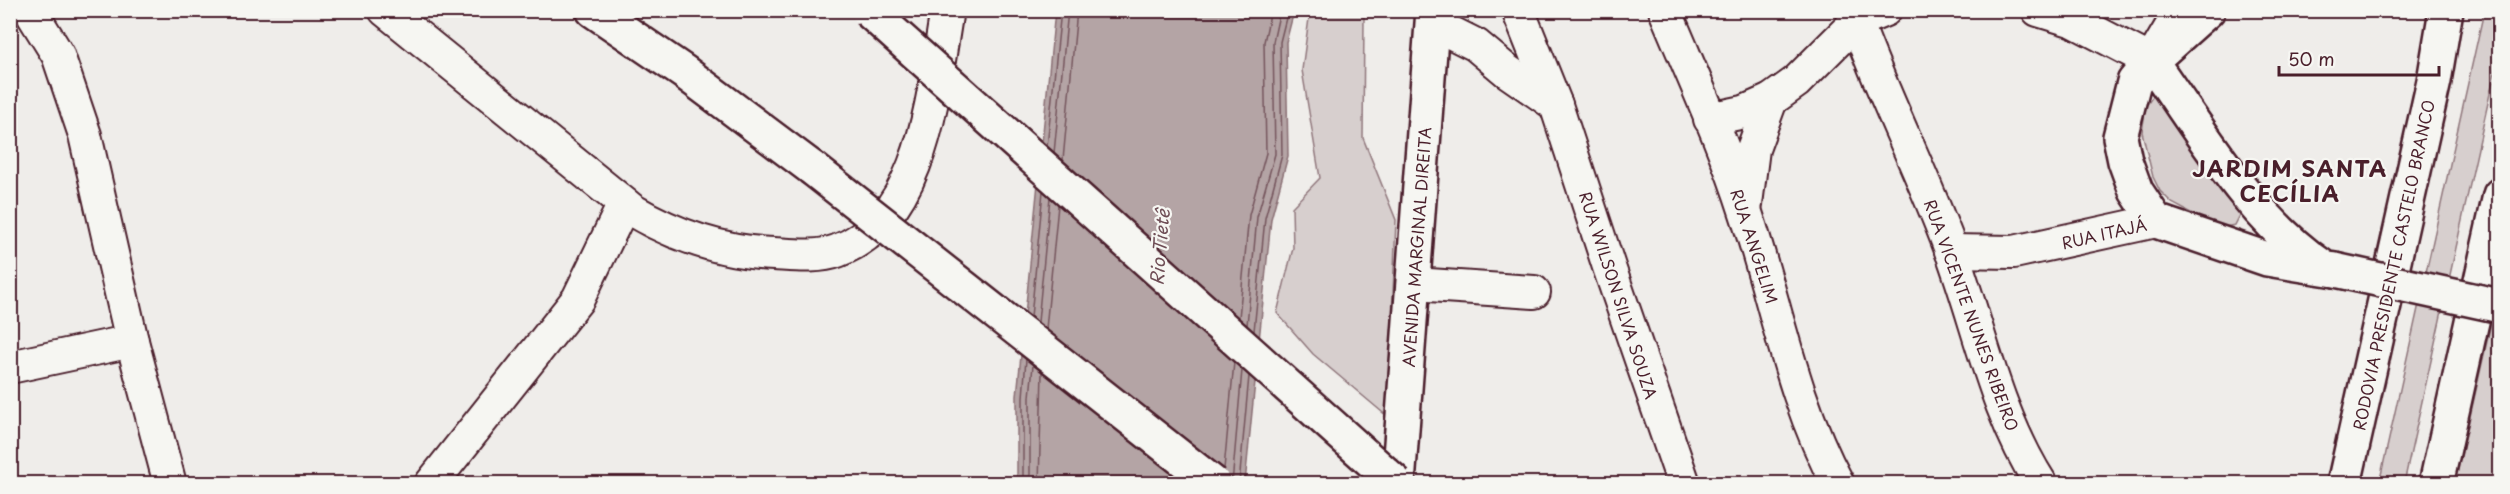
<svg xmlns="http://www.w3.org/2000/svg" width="2510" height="494" font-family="'Playpen Sans',sans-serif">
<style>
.green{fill:#d7cfce;stroke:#90777c;stroke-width:1.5}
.water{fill:#b4a4a5;stroke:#8a6f74;stroke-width:1.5}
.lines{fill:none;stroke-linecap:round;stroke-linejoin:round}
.shore{stroke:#74545c;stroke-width:1.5}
.minor-casing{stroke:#4a1f2b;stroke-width:36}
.major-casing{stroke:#4a1f2b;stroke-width:38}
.highway-casing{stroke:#4a1f2b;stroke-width:38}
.minor{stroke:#f6f6f2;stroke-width:32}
.major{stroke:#f6f6f2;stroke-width:33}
.highway{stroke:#f6f6f2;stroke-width:33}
.major-bridge-casing{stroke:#4a1f2b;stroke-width:38;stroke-linecap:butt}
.highway-bridge-casing{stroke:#4a1f2b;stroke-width:38;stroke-linecap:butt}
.major-bridge{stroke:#f6f6f2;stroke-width:33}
.highway-bridge{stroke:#f6f6f2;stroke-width:33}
.labels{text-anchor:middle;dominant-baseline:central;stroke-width:4.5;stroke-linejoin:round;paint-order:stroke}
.street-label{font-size:16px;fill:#4a1f2b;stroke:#f6f6f2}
.water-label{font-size:18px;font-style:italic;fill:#6f4e56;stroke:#f6f6f2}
.district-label{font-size:22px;font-weight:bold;letter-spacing:1.5px;fill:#4a1f2b;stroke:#f6f6f2}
</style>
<rect width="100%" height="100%" fill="#efedea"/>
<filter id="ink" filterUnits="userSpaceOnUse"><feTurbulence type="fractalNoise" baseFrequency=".0167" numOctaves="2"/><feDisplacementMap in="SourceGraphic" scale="12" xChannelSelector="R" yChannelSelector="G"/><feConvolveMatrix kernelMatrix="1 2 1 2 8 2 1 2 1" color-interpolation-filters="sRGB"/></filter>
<g filter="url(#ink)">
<g class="green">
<path d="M1310,11h49l5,6 -1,121 33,82 -8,197 -75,-63 -36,-41 16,-65 -1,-41 28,-29 -18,-108z"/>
<path d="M2484,11h15v42l-95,430 -25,1z"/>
<path d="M2155,93l85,122 -5,10 -16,3 -47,-25 -12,-12 -7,-14 -11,-45 4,-26z"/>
<path d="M2499,288v195h-44z"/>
</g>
<path class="water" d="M1055,11h239l-8,31 2,114 -17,63 -26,264 -228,1v-88z"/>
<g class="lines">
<g class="shore">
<path d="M1047,147l14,-137"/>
<path d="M1054,153l14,-143"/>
<path d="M1063,160l14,-150"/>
<path d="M1031,317l12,-126"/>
<path d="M1239,318l10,-103 17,-62 -2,-111 7,-32"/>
<path d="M1038,322l12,-125"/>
<path d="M1247,325l10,-108 18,-63 -2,-112 7,-32"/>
<path d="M1046,329l12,-124"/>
<path d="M1254,331l11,-113 17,-63 -2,-113 8,-32"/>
<path d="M1224,469l10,-107"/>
<path d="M1023,484v-87l3,-38"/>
<path d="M1030,484v-87l3,-32"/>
<path d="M1039,484l3,-112"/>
<path d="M1232,484l10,-114"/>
<path d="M1239,484l10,-108"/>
</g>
<defs>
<g id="minor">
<path d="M30,10l28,45 27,80 47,206 38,143"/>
<path d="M385,10l247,200c44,26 92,42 142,44 19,1 45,4 63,-3 89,-33 96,-162 110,-241"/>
<path d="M1518,10l38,95 53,162 75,217"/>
<path d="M1665,10c28,67 59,134 81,203 30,90 46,187 92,271"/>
<path d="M1852,10c29,82 69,159 99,240 29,79 44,162 90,234"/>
<path d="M2038,10l36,11 77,40 30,-51"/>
<path d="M1432,23l44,22 31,26 49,34"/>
<path d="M1710,119l34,-7 27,-12 25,-18 60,-60 29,-12"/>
<path d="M1746,204l7,-55 18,-49"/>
<path d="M1951,251l63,1 142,-31"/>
<path d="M1414,284l120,8"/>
<path d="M10,367l122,-26"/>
<path d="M431,484l147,-185 46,-95"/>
</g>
<g id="major">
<path d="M2323,267c-72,-48 -122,-136 -172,-206l-17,21 -14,55 5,24 11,30 20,30 111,38 68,11"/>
<path d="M1398,484l35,-474"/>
</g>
<g id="highway">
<path d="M593,10l91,62 128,96"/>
<path d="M2151,61l57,-51"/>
<path d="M2344,484l90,-403 12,-71"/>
<path d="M2436,484l64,-289"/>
</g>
</defs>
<use href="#minor" class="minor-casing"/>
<use href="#major" class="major-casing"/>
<use href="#highway" class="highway-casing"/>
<use href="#minor" class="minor"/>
<use href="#major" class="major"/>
<use href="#highway" class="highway"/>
<defs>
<path id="major-bridge" d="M2335,270l165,36"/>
<g id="highway-bridge">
<path d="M868,10l529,474"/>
<path d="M812,168l402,316"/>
</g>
</defs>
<use href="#major-bridge" class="major-bridge-casing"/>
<use href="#highway-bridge" class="highway-bridge-casing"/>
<use href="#major-bridge" class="major-bridge"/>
<use href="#highway-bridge" class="highway-bridge"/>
</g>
</g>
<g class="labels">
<g class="street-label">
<text transform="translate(2104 233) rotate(-13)">RUA ITAJÁ</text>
<text transform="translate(1755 246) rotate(72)">RUA ANGELIM</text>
<text transform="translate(1416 247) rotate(-86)">AVENIDA MARGINAL DIREITA</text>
<text transform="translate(2393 265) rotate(-78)">RODOVIA PRESIDENTE CASTELO BRANCO</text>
<text transform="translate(1619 295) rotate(72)">RUA WILSON SILVA SOUZA</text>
<text transform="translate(1972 315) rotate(70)">RUA VICENTE NUNES RIBEIRO</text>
</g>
<g class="water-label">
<text transform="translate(1159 247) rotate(-85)">Rio Tietê</text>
</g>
<g class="district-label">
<text x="2290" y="167">JARDIM SANTA<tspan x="2290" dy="25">CECÍLIA</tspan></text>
</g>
</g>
<rect width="2510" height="494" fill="none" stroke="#f6f6f2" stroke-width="36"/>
<rect x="18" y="18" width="2474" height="458" fill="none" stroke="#4a1f2b" stroke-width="2" filter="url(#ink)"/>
<path d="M2279 66v9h160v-9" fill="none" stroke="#4a1f2b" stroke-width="3"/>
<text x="2288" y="66" font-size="18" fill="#4a1f2b" stroke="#f6f6f2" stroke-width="4.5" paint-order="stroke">50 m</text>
</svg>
